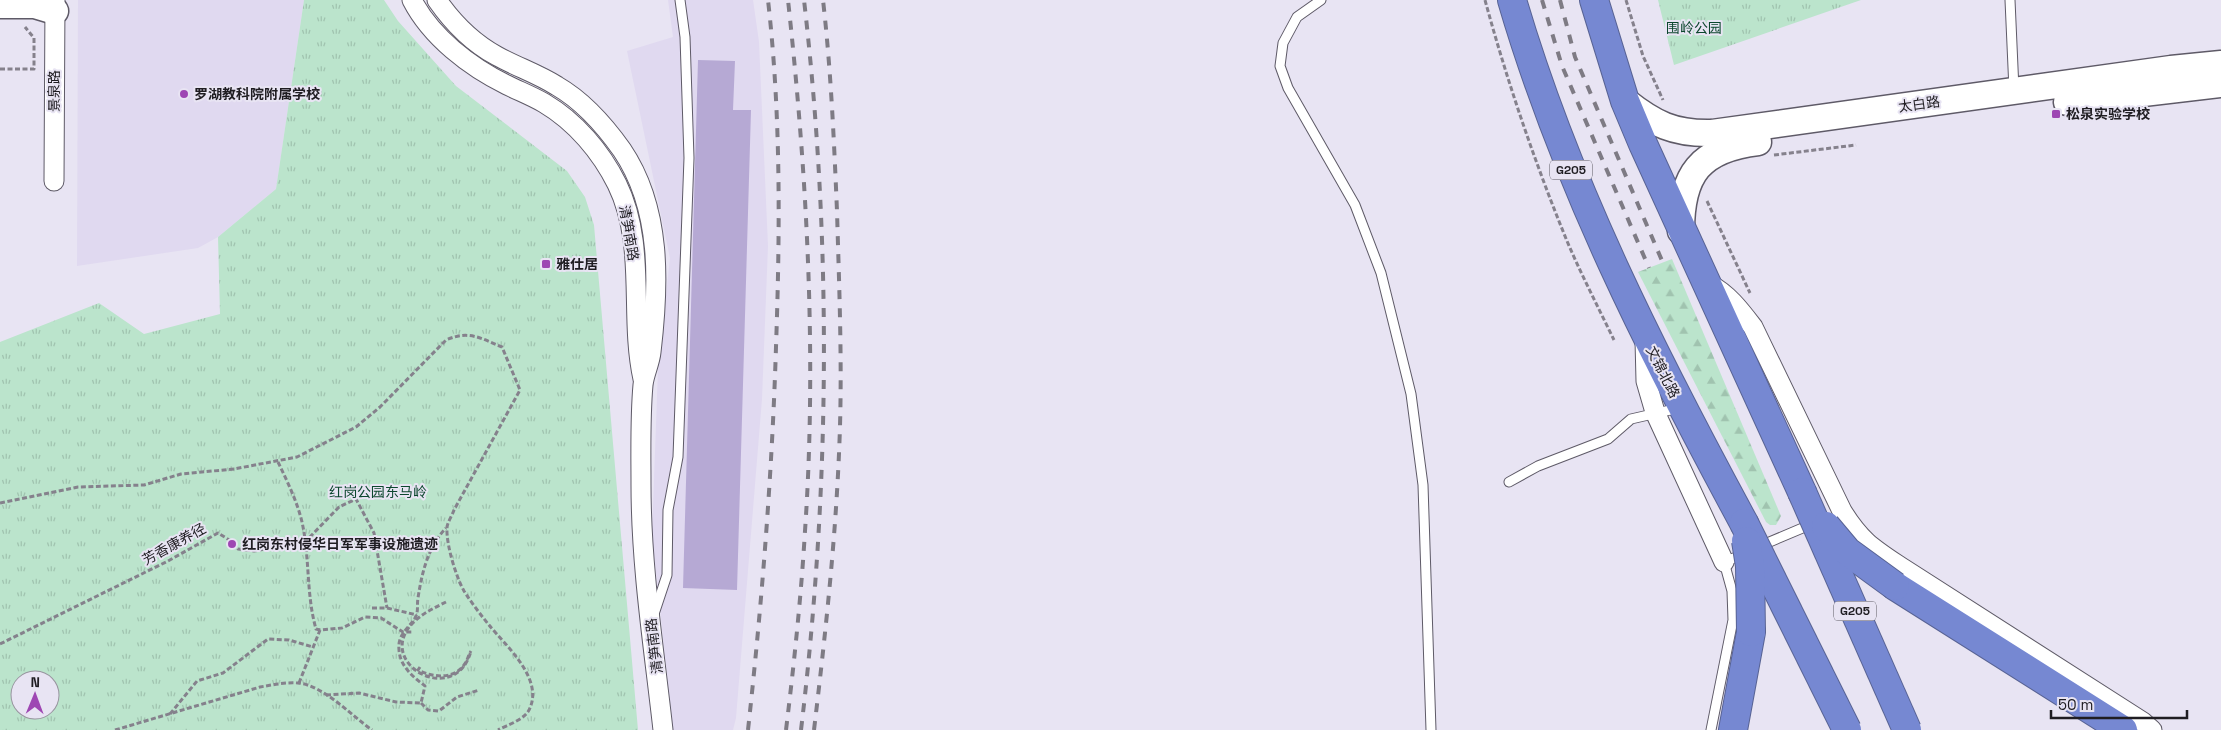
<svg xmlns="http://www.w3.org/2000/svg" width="2221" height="730" font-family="'Space Grotesk','Noto Sans SC',sans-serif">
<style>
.built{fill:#e0d9f0}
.forest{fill:url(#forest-firs)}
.park{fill:url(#park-tufts);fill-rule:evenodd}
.building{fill:#b6a9d4}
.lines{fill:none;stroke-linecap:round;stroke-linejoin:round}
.lane-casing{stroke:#5e5a67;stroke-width:11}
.street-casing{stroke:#5e5a67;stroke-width:21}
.secondary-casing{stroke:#5e5a67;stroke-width:29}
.highway-casing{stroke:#586394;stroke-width:30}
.path{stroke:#85818c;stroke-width:3;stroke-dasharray:5 2.5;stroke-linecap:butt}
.lane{stroke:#fff;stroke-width:9}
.street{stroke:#fff;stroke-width:19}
.secondary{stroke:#fff;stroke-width:26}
.highway{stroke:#7688d2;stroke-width:28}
.rail{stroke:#7e7b84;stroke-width:4;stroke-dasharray:9 9;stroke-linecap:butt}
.highway-bridge-casing{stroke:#586394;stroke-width:30;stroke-linecap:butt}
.path-bridge{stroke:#85818c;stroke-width:3;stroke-dasharray:5 2.5;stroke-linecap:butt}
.highway-bridge{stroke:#7688d2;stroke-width:28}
.poi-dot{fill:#9e47b3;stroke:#e8e4f3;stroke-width:2}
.labels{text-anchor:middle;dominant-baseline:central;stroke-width:4;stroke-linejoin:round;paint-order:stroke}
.shield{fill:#e8e4f3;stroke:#5b5961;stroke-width:1}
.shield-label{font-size:12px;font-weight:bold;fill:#1f1d22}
.park-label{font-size:14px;fill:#0c472e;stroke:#e8e4f3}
.street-label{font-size:14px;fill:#1f1d22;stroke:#e8e4f3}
.poi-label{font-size:14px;font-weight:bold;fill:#1f1d22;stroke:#e8e4f3;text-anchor:start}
</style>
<defs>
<pattern id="forest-firs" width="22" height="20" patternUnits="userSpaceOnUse" patternTransform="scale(1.25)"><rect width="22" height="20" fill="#bbe4cc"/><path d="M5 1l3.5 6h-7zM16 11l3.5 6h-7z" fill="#a0c3af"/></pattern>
<pattern id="park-tufts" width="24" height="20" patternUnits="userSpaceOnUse" patternTransform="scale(1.25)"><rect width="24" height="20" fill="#bbe4cc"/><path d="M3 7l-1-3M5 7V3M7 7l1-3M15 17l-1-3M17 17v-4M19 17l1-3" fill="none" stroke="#a0c3af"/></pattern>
</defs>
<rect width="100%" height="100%" fill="#e8e4f3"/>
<g class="built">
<path d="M78,0h226l-28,189 -58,48 -20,11 -121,18z"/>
<path d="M668,0h85l6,42 9,204 -6,153 -26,319 -3,12h-60l-21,-195 6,-166 12,-111 -43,-207 46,-14z"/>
</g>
<path class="forest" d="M1672,259l109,257 -5,9h-6l-4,-3 -128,-250z"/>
<g class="park">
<path d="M304,0h80l14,21 58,65 111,85 18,26 9,28 44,505h-638v-388l99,-39 45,31 76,-20 -2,-77 58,-48zM20,680h30v30h-30z"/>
<path d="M1658,0h203l-187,65z"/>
</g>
<path class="building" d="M698,60l37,1 -2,49h18l-14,480 -54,-2z"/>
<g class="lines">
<defs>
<g id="lane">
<path d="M1321,0l-24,17 -14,26 -3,23 8,22 67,117 26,68 30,121 12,91 8,245"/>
<path d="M2010,0l4,90"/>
<path d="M1509,482l29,-16 70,-27 23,-20 48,-11"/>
<path d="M1760,546l52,-22"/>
<path d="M654,614l13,-39 1,-65 10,-53 11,-299 -4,-121 -5,-37"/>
<path d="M1711,730l22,-110 -1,-29 -8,-29 22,-9"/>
</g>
<g id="street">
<path d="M412,0c19,37 58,67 95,85 12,6 25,11 37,18 32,19 57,49 73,81 30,61 12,131 26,195"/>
<path d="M437,0c16,23 36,43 60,56 20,11 41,18 60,30 26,15 48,40 65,64 40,59 37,135 29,202 -1,11 -7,22 -8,33 -3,33 -2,67 -2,100 0,82 13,164 22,245"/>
<path d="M54,181l1,-181"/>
<path d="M1709,284c19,10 31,26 44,43l89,184c19,31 32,38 62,58l239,153 9,8"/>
<path d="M1645,340l1,41 9,31 69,150"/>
</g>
<g id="secondary">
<path d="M0,5h35l20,6"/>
<path d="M1625,101c29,23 49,33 87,32l459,-64 50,-5"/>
<path d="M2067,102l154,-18"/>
<path d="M1681,231c0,-57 19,-82 77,-89"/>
</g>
<g id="highway">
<path d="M1512,0c54,184 141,355 232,523"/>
<path d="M1594,0l31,101 18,43 159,348"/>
<path d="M1895,586l228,144"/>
<path d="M1733,730l18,-98"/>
</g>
</defs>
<use href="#lane" class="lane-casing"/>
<use href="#street" class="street-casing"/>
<use href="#secondary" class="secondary-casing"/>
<use href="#highway" class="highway-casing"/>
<g class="path">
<path d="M1485,0c22,81 50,163 82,241 14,33 31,66 47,99"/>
<path d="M1626,0l17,56 20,44"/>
<path d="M0,69h34v-31l-9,-11"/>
<path d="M1774,155l82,-10"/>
<path d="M1707,201l43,92"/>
<path d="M278,462c9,19 19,39 24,60 8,36 4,72 14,107l4,1"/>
<path d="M0,503l78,-16 66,-2 37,-11 53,-5 63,-12 59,-30 24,-20 66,-67c23,-10 34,-2 56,7l18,43 -66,120c-2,6 -7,13 -7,18 -1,16 9,49 17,63 7,11 16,23 25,34 16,20 56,54 40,85 -5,10 -22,15 -31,20"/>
<path d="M372,608h15l30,7"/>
<path d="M0,644l168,-83 50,-28 13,8 7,8 16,2 51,-9 34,-35 17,-8 18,34 13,75"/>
<path d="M420,667l-2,3c16,8 38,10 48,-8 2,-4 3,-8 5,-11"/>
<path d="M299,683l21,-53 22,-2 23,-11 16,1 22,14h9"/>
<path d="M326,695l33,-2 37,9 25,1 4,-17c-12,-9 -25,-20 -26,-36 -2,-19 15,-24 18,-37 1,-5 0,-10 1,-15 4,-26 10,-51 28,-70"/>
<path d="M421,703l7,7 11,1 18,-14 22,-7"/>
<path d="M170,714l27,-33 26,-8 45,-34 21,1 24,7"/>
<path d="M115,730l145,-43c12,-2 25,-5 38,-4 25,2 54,33 74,47"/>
</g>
<use href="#lane" class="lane"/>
<use href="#street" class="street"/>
<use href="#secondary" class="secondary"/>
<use href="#highway" class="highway"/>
<g class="rail">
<path d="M1542,0l20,66 87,202"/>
<path d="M1560,0l15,57 88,206"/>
<path d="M748,730c14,-128 24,-255 28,-383 4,-116 5,-232 -8,-347"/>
<path d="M786,730c8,-66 15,-132 19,-199 12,-176 2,-356 -17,-531"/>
<path d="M801,730c29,-242 31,-487 3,-730"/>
<path d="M814,730c12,-101 23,-202 26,-304 2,-72 -1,-144 -3,-215 -3,-70 -6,-141 -14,-211"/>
</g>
<defs>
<g id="highway-bridge">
<path d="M1802,492l105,238"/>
<path d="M1744,523l103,207"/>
<path d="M1826,526l21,25 48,35"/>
<path d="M1746,541l4,25 1,66"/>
</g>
</defs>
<use href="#highway-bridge" class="highway-bridge-casing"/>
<path class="path-bridge" d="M446,602c-10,5 -21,10 -30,18 -47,41 39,90 55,31"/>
<use href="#highway-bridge" class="highway-bridge"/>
</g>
<g class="poi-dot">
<circle cx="184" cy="94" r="5"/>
<rect x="2051" y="109" width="10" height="10" rx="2.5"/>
<rect x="541" y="259" width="10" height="10" rx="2.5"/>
<circle cx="232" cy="544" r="5"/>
</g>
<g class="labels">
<g class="shield">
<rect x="1550" y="160.5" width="42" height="19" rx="4"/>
<rect x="1834" y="601.5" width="42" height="19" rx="4"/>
</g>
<g class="shield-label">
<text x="1571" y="170">G205</text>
<text x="1855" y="611">G205</text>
</g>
<g class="park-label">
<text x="1694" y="28">围岭公园</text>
<text x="378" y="492">红岗公园东马岭</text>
</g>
<g class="street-label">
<text transform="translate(54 91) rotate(-90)">景泉路</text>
<text transform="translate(1919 104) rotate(-8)">太白路</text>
<text transform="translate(629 233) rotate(80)">清笋南路</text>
<text transform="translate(1663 372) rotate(63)">文锦北路</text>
<text transform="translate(174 544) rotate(-29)">芳香康养径</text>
<text transform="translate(654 646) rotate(-97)">清笋南路</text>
</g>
<g class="poi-label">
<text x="194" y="94">罗湖教科院附属学校</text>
<text x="2066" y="114">松泉实验学校</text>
<text x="556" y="264">雅仕居</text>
<text x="242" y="544">红岗东村侵华日军军事设施遗迹</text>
</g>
</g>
<g transform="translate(35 695) rotate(1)"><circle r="24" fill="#e8e4f3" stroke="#98949f"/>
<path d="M0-4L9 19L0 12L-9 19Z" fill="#9e47b3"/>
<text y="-8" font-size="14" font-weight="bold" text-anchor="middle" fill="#1f1d22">N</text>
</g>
<path d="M2051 710v8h136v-8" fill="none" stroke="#1f1d22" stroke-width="2.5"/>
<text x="2058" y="710" font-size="15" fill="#1f1d22" stroke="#e8e4f3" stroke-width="4" paint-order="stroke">50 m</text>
</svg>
